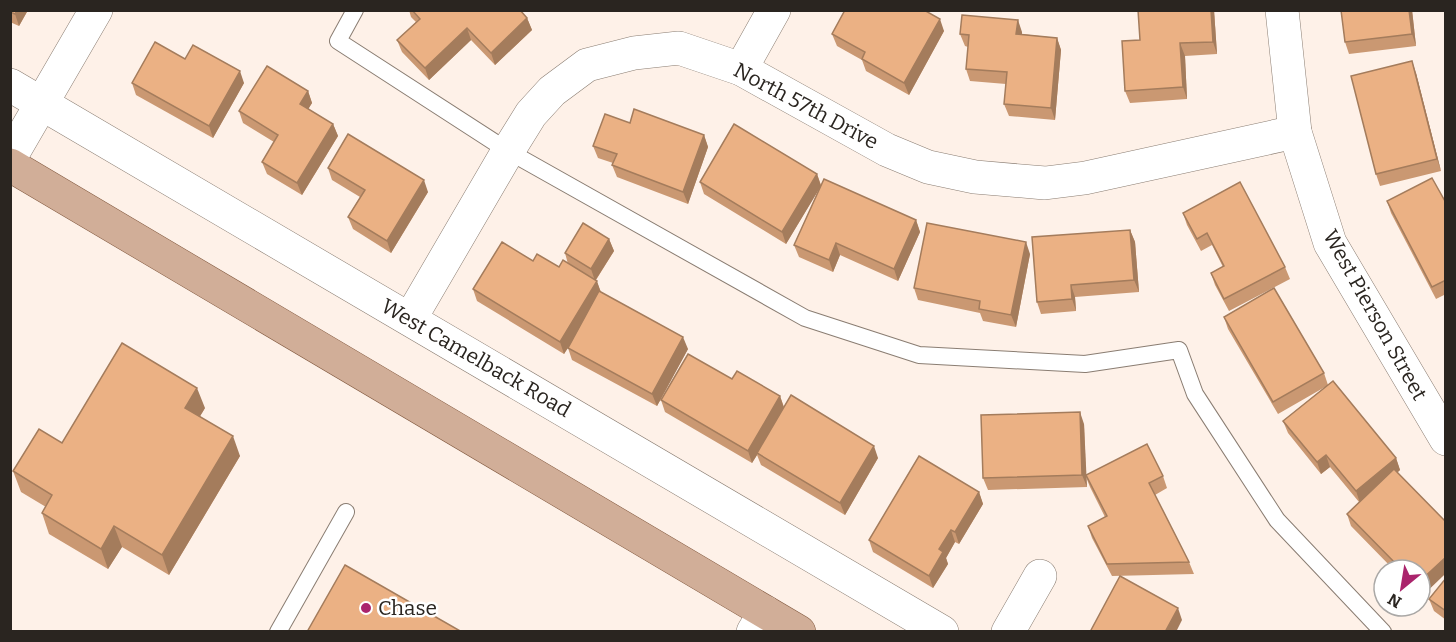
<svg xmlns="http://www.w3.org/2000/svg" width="1456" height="642" font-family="Bitter,serif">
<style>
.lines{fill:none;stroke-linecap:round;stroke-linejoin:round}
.service-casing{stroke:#8a7d72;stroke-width:18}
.minor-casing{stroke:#8a7d72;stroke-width:34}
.tertiary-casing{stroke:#8a7d72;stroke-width:34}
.primary-casing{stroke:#835b41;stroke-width:34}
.service{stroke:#fff;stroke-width:16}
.minor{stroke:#fff;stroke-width:33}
.tertiary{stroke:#fff;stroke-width:33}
.primary{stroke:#d1ae98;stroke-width:33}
.wall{fill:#ca9872}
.shaded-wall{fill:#a47c5c}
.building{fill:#ebb184;stroke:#a47c5c;stroke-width:1.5}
.poi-dot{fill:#aa246c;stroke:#fff;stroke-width:2}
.labels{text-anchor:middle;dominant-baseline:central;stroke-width:5;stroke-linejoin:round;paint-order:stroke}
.street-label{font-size:21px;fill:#2a2520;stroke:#fff}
.poi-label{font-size:21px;fill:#2a2520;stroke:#fff;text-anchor:start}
</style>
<rect width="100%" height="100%" fill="#fef1e8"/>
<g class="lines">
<defs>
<g id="service">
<path d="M355,10l-17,31 170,110 297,167 114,37 166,9 94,-14 16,44 82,126 106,112"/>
<path d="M278,632l68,-120"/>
</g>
<g id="minor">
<path d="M1282,10l13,122 35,111 116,196"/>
<path d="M741,69l33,-59"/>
<path d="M10,85l932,547"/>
<path d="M410,319l98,-168 23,-37 21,-23 35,-26 47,-12 45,-5 62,21 146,81 41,17 47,10 70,6 40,-5 210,-46"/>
<path d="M753,632l12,-20"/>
<path d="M1008,632l32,-56"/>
</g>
<path id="tertiary" d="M10,158l86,-148"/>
<path id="primary" d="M10,165l789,467"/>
</defs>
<use href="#service" class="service-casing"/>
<use href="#minor" class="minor-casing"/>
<use href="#tertiary" class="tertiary-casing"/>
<use href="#primary" class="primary-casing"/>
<use href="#service" class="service"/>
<use href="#minor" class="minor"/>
<use href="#tertiary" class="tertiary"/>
<use href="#primary" class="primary"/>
</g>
<g class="wall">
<path d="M10,10h18l-9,16 -9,-4z"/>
<path d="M409,10h111l7,8 5,12 -37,35 -24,-25 -42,40 -27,-28 -5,-12 19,-18 -5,-5z"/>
<path d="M1214,10l3,44 -32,2 2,43 -57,4 -5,-12 15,-51z"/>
<path d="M1341,10h71l4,36 -67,8 -4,-12z"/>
<path d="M927,12l17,19 -35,64 -43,-24 -4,-11 -25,-14 -5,-12z"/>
<path d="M1022,32v2l35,4 4,12 -6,70 -46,-4 -5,-12 2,-20 -36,-3 -4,-12 2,-22 -3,-1 -5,-12z"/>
<path d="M185,59l59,24 -31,55 -77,-43 -4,-12z"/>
<path d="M1416,73l25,98 -61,15 -4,-12z"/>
<path d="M308,91l4,12 -4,6 25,15 5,12 -36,59 -35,-21 -5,-12 12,-20 -31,-19 -4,-12z"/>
<path d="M630,123l74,12 4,12 -20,57 -71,-27 -5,-12 1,-2 -15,-5 -5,-12z"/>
<path d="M328,168l100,24 -37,61 -38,-24 -5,-12 12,-20 -28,-17z"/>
<path d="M817,174l4,11 95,35 4,12 -22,49 -58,-26 -7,17 -34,-15 -5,-12 25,-56 -33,55 -82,-50 -4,-12z"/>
<path d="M1387,201l59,2v91l-10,5 -45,-86z"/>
<path d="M1183,213l102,54 5,12 -61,32 -14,-26 -4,-12 12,-6 -11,-22 -11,6 -14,-26z"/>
<path d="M1130,230l5,12 4,50 -64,5 1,14 -35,3 -4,-12z"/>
<path d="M609,239l5,12 -18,29 5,12 87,57 -31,57 -85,-46 -4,-12 -4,6 -87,-53 -4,-12 60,-28 26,6 9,-3 -3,-11z"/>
<path d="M1030,254l-14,73 -33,-6 -3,-8 -62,-13 -4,-12z"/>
<path d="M1274,288l50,85 4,12 5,-4 63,77 4,12 -3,3 49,49v51l-25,24 -1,-27h-26l-43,-44 -4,-12 12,-12 -29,-35 -9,7 -33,-41 -5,-12 42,-34 -47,27 -50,-85 -4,-12z"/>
<path d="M732,379l48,17 4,11 94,51 -33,57 -84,-50 -4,-10 -5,8 -87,-51 -4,-12z"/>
<path d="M205,408l-5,8 40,40 -71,119 -47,-28 -14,22 -59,-35 -7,-21 4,-6 -25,-15 -8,-21 49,-28z"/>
<path d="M1084,424l2,51 77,1 4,12 -12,7 34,67 5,12 -82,2 -20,-38 -4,-12 17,-9 -15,-30 -4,-10 1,10 -99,3 -5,-12z"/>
<path d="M979,492l4,12 -24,40 -4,-2 -9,16 2,6 -15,24 -60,-36 -4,-12z"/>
<path d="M1446,578v42l-12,-9 -5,-12z"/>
</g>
<g class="shaded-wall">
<path d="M17,10h11l-9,16 -4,-12z"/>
<path d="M1211,10h3l3,44 -4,-12z"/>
<path d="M1409,10h3l4,36 -4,-12z"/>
<path d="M527,18l5,12 -37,35 -4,-12z"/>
<path d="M940,19l4,12 -35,64 -5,-12z"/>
<path d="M1018,20l4,12 -1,14 -5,-12z"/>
<path d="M467,28l4,12 -42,40 -4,-12z"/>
<path d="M1057,38l4,12 -6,70 -4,-12z"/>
<path d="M1180,43l5,13 2,43 -4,-12z"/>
<path d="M1412,61l4,12 25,98 -4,-12z"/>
<path d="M240,71l4,12 -31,55 -4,-12z"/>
<path d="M308,91l4,12 -8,13 -4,-12z"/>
<path d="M333,124l5,12 -36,59 -5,-12z"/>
<path d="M704,135l4,12 -20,57 -5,-12z"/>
<path d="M817,174l4,12 -35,58 -4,-12z"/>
<path d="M424,180l4,12 -37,61 -4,-12z"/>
<path d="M916,220l4,12 -22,49 -4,-12z"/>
<path d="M1130,230l5,12 4,50 -5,-12z"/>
<path d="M609,239l5,12 -19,30 -4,-12z"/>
<path d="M1026,242l4,12 -14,73 -5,-12z"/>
<path d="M836,243l4,12 -7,17 -4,-12z"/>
<path d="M597,281l4,12 -37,61 -4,-12z"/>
<path d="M1071,285l4,12 1,14 -4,-12z"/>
<path d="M683,337l5,12 -31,57 -5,-12z"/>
<path d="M197,388l8,20 -12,20 -8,-20z"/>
<path d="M780,396l4,12 -27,45v2l-5,8 -4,-12z"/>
<path d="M1080,412l4,12 3,63 -5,-12z"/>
<path d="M233,436l7,20 -71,119 -7,-20z"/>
<path d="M874,446l4,12 -33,57 -5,-12z"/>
<path d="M1326,455l4,12 -9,7 -4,-12z"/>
<path d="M1396,458l4,12 -40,33 -4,-12z"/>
<path d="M979,492l4,12 -24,40 -4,-12z"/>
<path d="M114,526l8,21 -14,22 -7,-20z"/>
<path d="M951,530l4,12 -9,16 2,6 -15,24 -4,-12 10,-27z"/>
<path d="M1446,557v16l-25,24 -1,-16z"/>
<path d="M1178,608l4,12 -6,12h-11z"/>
</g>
<g class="building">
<path d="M10,10h7l-2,4 -5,-2z"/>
<path d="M412,10h108l7,8 -36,35 -24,-25 -42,40 -28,-28 23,-21z"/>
<path d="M845,10h79l16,9 -36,64 -42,-24 3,-7 -33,-18z"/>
<path d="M1138,10h73l2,32 -33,1 3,44 -58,4 -3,-50 18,-1z"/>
<path d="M1341,10h68l3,24 -67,8z"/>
<path d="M962,15l56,5 -2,14 41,4 -6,70 -47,-4 3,-32 -41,-3 3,-34 -9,-1z"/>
<path d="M155,42l30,17 8,-14 47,26 -31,55 -77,-43z"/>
<path d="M1412,61l25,98 -61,15 -25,-98z"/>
<path d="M267,66l41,25 -8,13 33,20 -36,59 -35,-21 16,-27 -39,-24z"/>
<path d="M634,109l70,26 -21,57 -71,-27 5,-11 -24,-8 12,-32 25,9z"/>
<path d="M734,124l83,50 -35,58 -82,-50z"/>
<path d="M348,134l76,46 -37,61 -39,-24 17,-27 -37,-22z"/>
<path d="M1432,178l14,25v77l-14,7 -45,-86z"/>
<path d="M824,179l92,41 -22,49 -58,-26 -7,17 -35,-15z"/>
<path d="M1240,182l45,85 -61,32 -13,-26 13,-7 -17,-33 -10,6 -14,-26z"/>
<path d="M583,223l26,16 -18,30 -26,-16z"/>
<path d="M927,223l99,19 -15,73 -32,-6 1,-8 -66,-13z"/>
<path d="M1130,230l4,50 -63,5 1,14 -35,3 -5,-65z"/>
<path d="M502,242l31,19 4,-7 22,13 4,-7 34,21 -37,61 -87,-53z"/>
<path d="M1274,288l50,85 -51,29 -49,-85z"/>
<path d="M599,291l84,46 -31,57 -84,-46z"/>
<path d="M122,343l75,45 -12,20 48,28 -71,119 -48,-29 -13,23 -59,-36 10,-18 -39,-24 26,-42 23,14z"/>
<path d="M688,354l44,25 5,-8 43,25 -32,55 -87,-51z"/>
<path d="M1333,381l63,77 -40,33 -30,-36 -9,7 -34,-41z"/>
<path d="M791,395l83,51 -34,57 -83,-50z"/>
<path d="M1080,412l2,63 -99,3 -2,-63z"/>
<path d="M1147,444l16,32 -14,7 40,79 -82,2 -19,-38 19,-10 -21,-41z"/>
<path d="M919,456l60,36 -24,40 -4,-2 -12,19 4,3 -14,24 -60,-36z"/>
<path d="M1394,469l52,53v35l-26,24v-11h-18l-55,-56z"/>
<path d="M345,565l117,67h-155z"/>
<path d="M1120,576l58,32 -13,24h-75z"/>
<path d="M1446,578v33l-17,-12z"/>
</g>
<circle class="poi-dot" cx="366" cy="608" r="6"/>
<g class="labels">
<g class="street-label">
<text transform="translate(806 106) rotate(28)">North 57th Drive</text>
<text transform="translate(1375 315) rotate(61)">West Pierson Street</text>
<text transform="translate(476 358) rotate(30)">West Camelback Road</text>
</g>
<g class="poi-label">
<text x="378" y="608">Chase</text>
</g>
</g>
<rect width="1456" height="642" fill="none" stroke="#2a2520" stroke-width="24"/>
<g transform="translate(1402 588) rotate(210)"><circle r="28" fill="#ffffff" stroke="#aaa8a6" stroke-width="1.5"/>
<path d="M0-4.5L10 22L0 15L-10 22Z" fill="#aa246c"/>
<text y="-9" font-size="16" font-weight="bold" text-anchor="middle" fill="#2a2520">N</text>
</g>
</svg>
